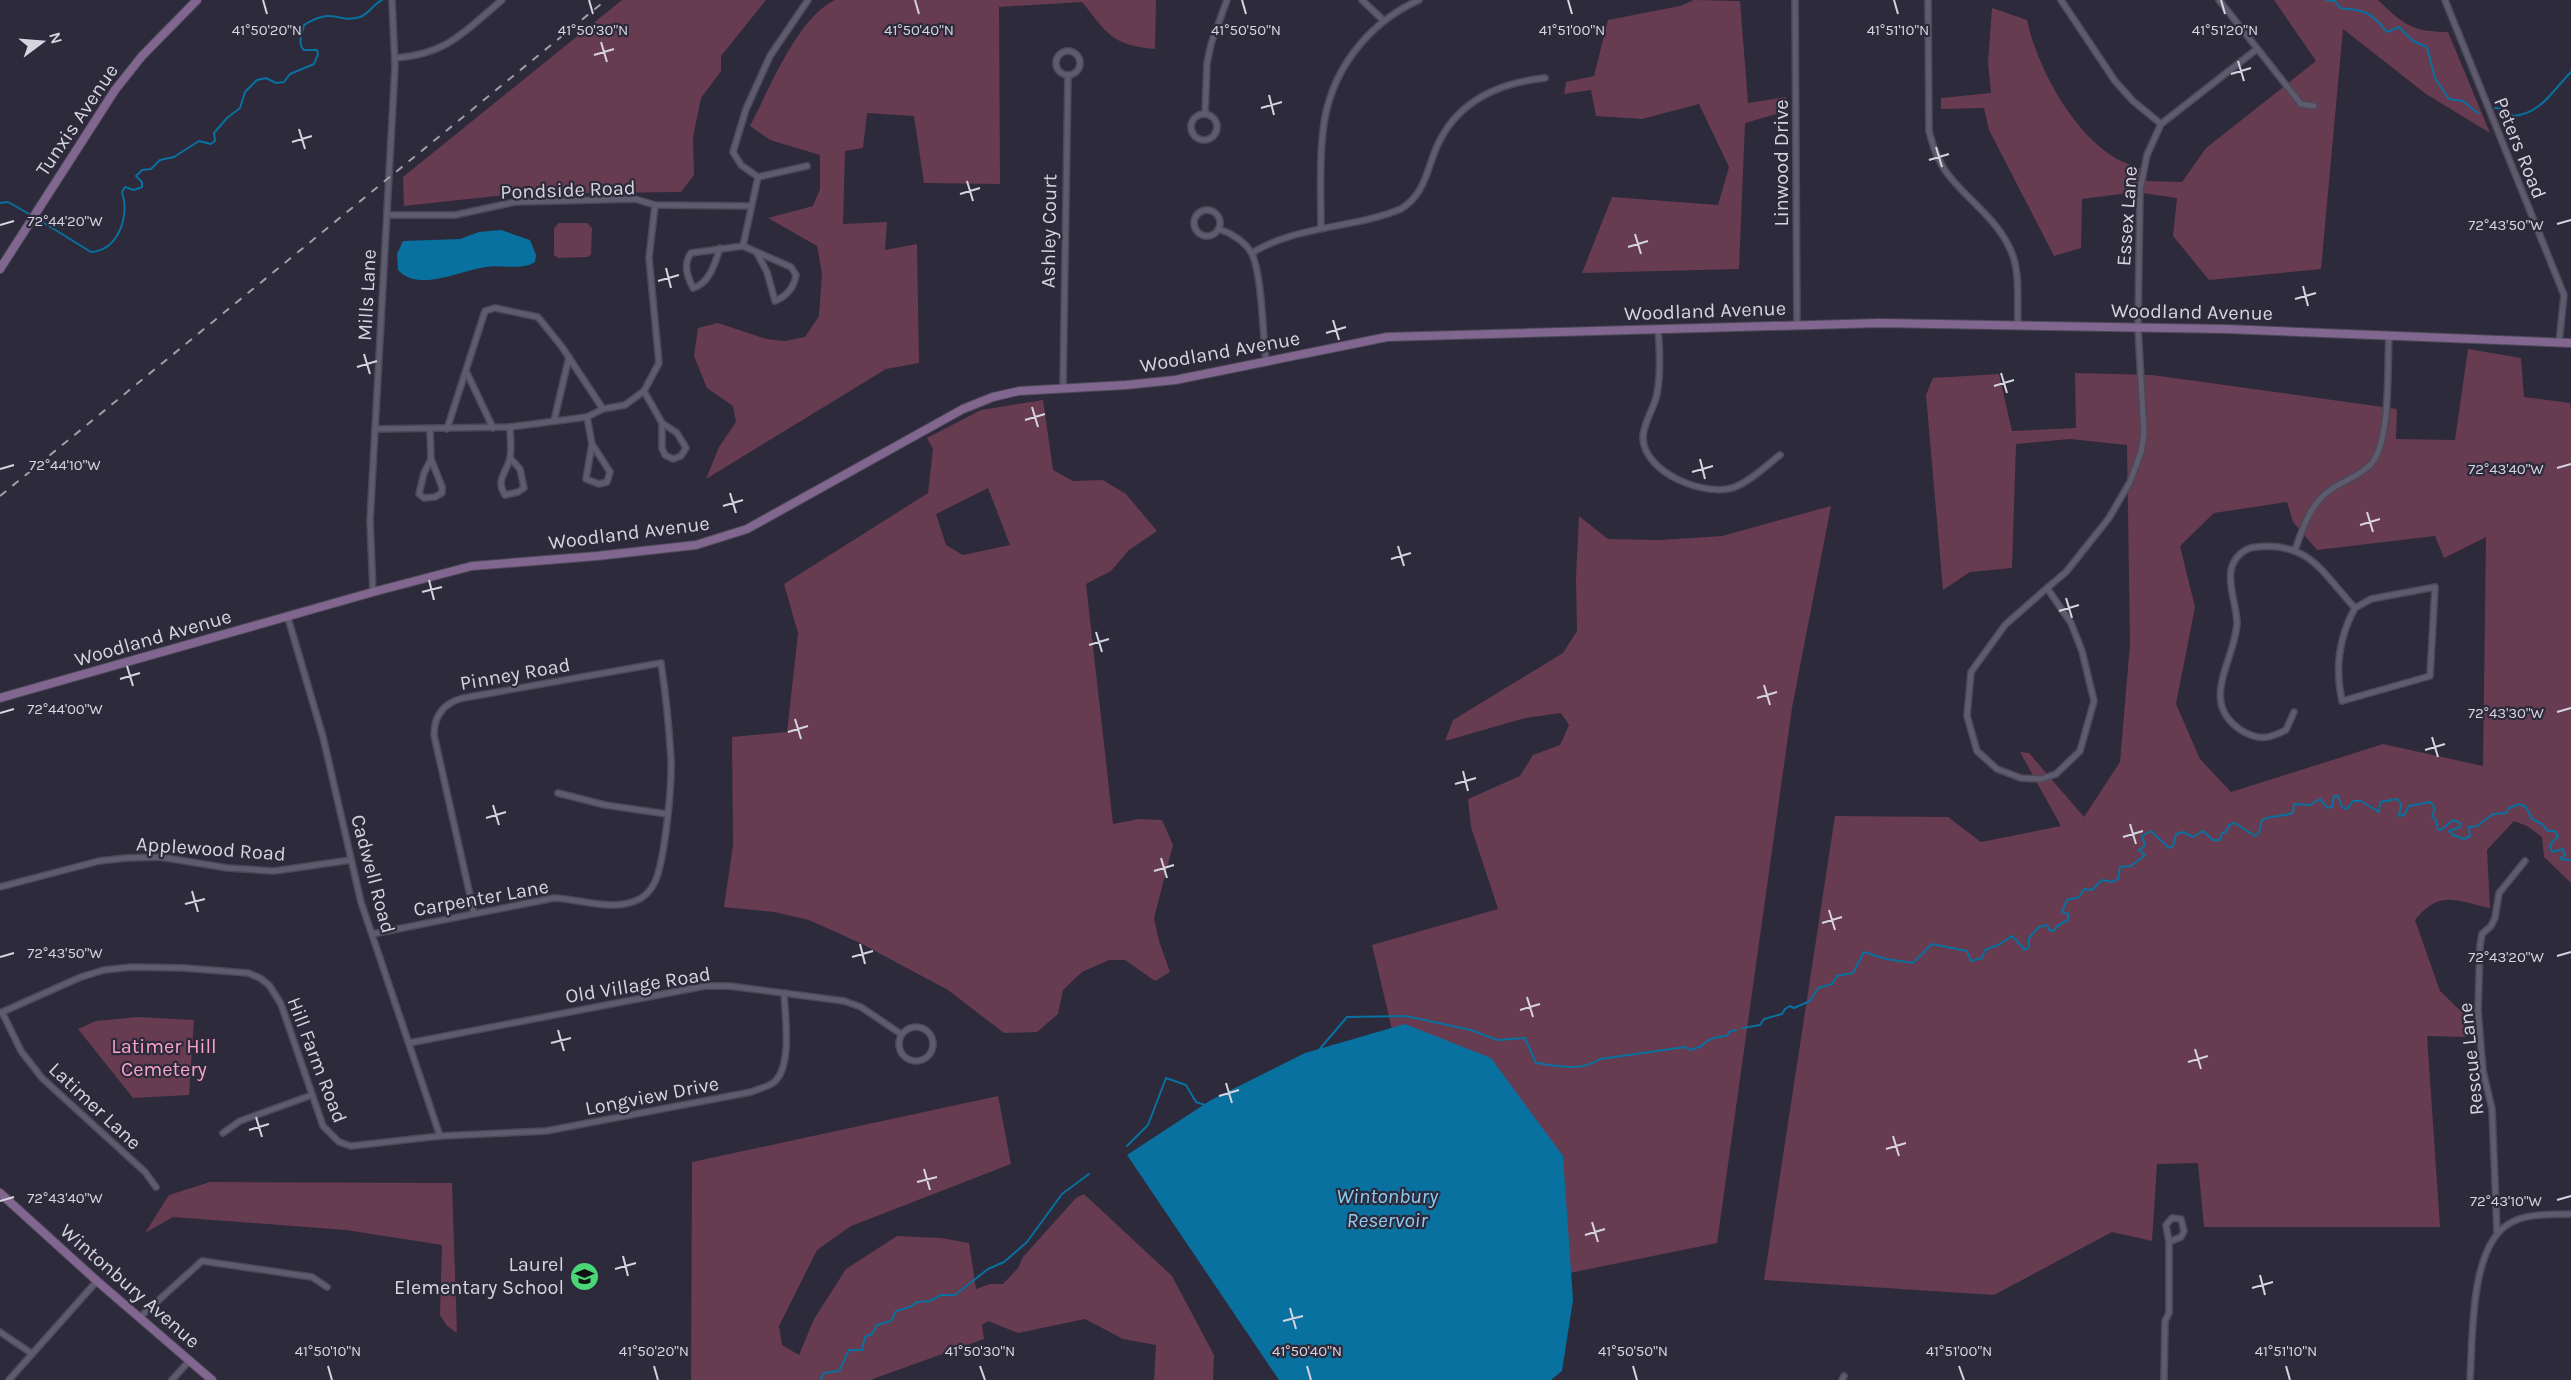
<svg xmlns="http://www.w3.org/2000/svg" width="2571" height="1380" font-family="Karla,sans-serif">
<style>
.green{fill:#673b50;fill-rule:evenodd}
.water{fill:#08719f}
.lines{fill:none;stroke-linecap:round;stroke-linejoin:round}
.stream{stroke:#08719f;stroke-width:2}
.street-casing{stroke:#4c4857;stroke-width:8}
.secondary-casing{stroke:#4c4857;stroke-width:10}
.street{stroke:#5f5b6f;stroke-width:5}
.secondary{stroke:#816690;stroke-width:8}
.rail{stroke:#a19eab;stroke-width:2;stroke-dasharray:8 8;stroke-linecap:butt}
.ticks{fill:none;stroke:#d6d4df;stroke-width:2}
.labels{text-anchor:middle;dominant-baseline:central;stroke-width:4.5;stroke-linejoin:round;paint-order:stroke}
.street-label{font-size:20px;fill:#d6d4df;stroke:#2d2a3b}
.park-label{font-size:20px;fill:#f9a3ca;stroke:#2d2a3b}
.poi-label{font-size:20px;fill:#d6d4df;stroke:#2d2a3b;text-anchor:end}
.water-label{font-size:21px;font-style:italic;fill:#8eccf3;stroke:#2d2a3b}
.ticks-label{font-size:15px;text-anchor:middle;fill:#d6d4df;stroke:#2d2a3b;stroke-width:4.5;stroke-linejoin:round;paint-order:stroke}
</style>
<rect width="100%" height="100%" fill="#2d2a3b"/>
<g class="green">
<path d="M622,0h144l-45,56v15l-20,27 -8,39 1,38 -13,17 -167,2 -110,12 -1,-29z"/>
<path d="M835,0h321l-1,49c-44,-4 -47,-15 -73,-47l-83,5 1,177 -76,-1 -10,-67 -47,-3 -4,35 -18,3 -2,73 44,-2 -2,28 32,-6 2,119 -33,6 -180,110 13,-32 17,-25 -3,-16 -26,-18 -13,-32 4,-28 20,-5 48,16 19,2 20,-4 14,-21 3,-43 -5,-27 -49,-28 45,-12 7,-17v-34l-50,-15 -20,-14c20,-38 47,-108 85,-126z"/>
<path d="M1694,0l46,1 8,102 38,-6 1,14 -42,12 -6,146 -157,4 30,-76 106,8 11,-38 -30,-63 -57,15 -46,-3 -5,-26 -27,4 2,-12 28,-6 14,-56 72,-14z"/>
<path d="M2274,0h104c25,24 34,32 70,32l42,101 -64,-39 -83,-65 -22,240 -112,11 -36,-44 4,-38 -34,-5v-2l-61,8 -1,49 -27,8 -65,-126 -5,-22 -43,1v-11l50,-5 -3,-30 4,-55 35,12c10,47 44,109 85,136 10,7 24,10 34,15l-1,10 37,1 24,-34 110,-87z"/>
<path d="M559,223h28l5,5 -1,26 -3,3 -30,1 -4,-3v-27z"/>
<path d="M2468,349l53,9 3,39 46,6 1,6v474l-27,-26 -2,-20 -15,-11 -13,-5 -27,29 3,58c-34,-7 -50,-19 -75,12l25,71 26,25v21l-39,-1 13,191h-236l-6,-64 -41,1 -5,77 -40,-9 -118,63 -230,-15 71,-464 113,1 33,25 80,-16 -41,-74 9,1 55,64 36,-55 10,-118 -3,-199 -57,-6 -54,5 -4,124 -42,4 -27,18 -17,-195 7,-17 66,-4 13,57 64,-3 -1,-55 77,2 245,34 -1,30 59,1zM2287,502l6,20 24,28 118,-14 9,22 42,-21 -3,229 -100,-22 -152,48 -31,-33 -24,-55 19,-97 -15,-61 34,-33z"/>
<path d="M1043,400l10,70 20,11 30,-1 23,14 31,37 -28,19 -18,21 -25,13 27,240 26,-5 23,1 11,25 -19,73 5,23 11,31 -15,9 -30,-21h-16l-27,12 -19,18 -5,24 -21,18 -33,1 -56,-43 -88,-47 -51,-23 -35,-8 -50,-5 9,-62 -1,-108 55,-5 11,-99 -14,-49 144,-91 5,-44 -6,-11 54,-28zM988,488l22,57 -47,10 -17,-10 -10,-31z"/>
<path d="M1831,506l-39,202 -75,535 -246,50 -69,-222 -30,-126 126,-36 -27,-82 -3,-28 52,-23 13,-21 27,-10 9,-20 -8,-12 -36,5 -80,23 8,-21 110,-67 14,-22 -1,-53 3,-62 29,23 52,1 62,-4z"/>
<path d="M138,1017l56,3 -5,75 -56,3 -55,-69 18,-8z"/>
<path d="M998,1096l13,68 -160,62 -34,24 -38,76 3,19 17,10 15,-36 32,-50 51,-33 44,2 28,5 7,46 14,-5h13l15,-16 5,-11 53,-59 8,-4 88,82 42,79 -1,25h-59l2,-35 -33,-6 -38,-20 -67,14 -30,-12 -6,4 2,14 -114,41h-179l1,-218z"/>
<path d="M210,1182l242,1 5,150 -10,-7 -7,-11 2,-70 -96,-15 -173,-13 -28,16 24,-38z"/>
</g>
<g class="water">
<path d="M501,230l29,10 6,15 -1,7c-14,9 -33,2 -49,5 -25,3 -68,26 -88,3l-1,-16 6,-13 57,-2 19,-7z"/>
<path d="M1405,1024l86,34 72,98 10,144 -11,71 -11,9h-272l-152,-225 84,-55 94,-47z"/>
</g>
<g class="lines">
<g class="stream">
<path d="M2326,0l9,1 5,7c25,2 31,4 47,24l12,-5 14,14 14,6 8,31 14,21 14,2 15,12"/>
<path d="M2495,108l9,1 9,7c28,-2 40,-26 58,-44"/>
<path d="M0,203l8,-1 23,13"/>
<path d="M36,218l55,34c28,-2 39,-37 31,-60l3,-5 9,3 8,-3v-5l-6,-6 6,-6 9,-1 9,-9 14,-3 25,-16 12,3 4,-3 -1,-8 13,-15 13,-10 5,-16 12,-12 9,-2 10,5 8,-1 6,-8 24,-10 4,-10 -1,-4h-13c-7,-7 -2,-16 0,-25 31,-19 32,-1 56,-8 9,-3 13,-13 22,-17"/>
<path d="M1743,1028l17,-3 4,-6 18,-5 3,-5 5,-3 4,2 16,-7 8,-13 14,-4 5,-8 16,-3 11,-21 22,7 27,4 19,-19 35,7 4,10 11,-3 3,-8 15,-6 12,-8 13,14 4,-3v-9l10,-11 8,-2 2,5 5,1 3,-5 11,-6v-6l-6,-2 5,-12 12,-3 5,-8 8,1 10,-10 10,2 6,-3 2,-12 11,-1 14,-11 -6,-5 6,-4 -3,-10 9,-5 18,17 4,-2 3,-12 7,-2 10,5 10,-6 10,9h7l2,-7 4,-1 3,-7 6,-2 20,13 4,-3 3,-13c8,-5 20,-3 31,-7l1,-9 16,1 10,-6 8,9 4,-1 2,-11h4l4,11 5,2 6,-8h8l18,11 1,-10 17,-3 4,5 -2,12 5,-1 5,-9 21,-4 5,6 -3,9 4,3 2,10h3l12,-10 7,3v4l-11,4 4,4 11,4 6,-3 -1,-9 8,-1 16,-12 13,-1 3,-5 10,-4 7,3 6,12 10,5 6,7h7l3,5 -8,9 2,7 11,-3 2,6 -5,4 11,1"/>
<path d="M1318,1051l29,-34 59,-1 65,14 26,10 28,-2 11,25c22,3 45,9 64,-4l85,-12 5,3 12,-4c4,-7 17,-10 25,-10l2,-4 7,-2"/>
<path d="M1127,1146l21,-21 18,-47 20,7 10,17 9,3"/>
<path d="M820,1380l4,-7 15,-2 10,-21h13l3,-13 7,-3 5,-9 14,-4 5,-10 14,-4 7,-5 13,-1 11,-6h14l33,-26 16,-7 23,-20 35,-48 27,-20"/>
</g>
<defs>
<g id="street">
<path d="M1362,0l21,20"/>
<path d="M1795,0l2,325"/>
<path d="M1928,0l1,131c4,16 10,33 21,46 22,27 51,45 63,79 7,21 4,46 5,69"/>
<path d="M2061,0l54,81 18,20 28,23"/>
<path d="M2219,0l82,104 13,2"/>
<path d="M2445,0l119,295 -5,48"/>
<circle cx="1068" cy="63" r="12"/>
<path d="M396,58c51,-4 68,-26 106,-58"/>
<circle cx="1204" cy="127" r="13"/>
<path d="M1205,114l2,-51 4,-19 16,-44"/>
<path d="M807,166l-49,11 -17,-12 -8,-13 13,-43 24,-53 38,-56"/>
<circle cx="1207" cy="223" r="13"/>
<path d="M387,215h68l60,-13 120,-3 20,6 95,1"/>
<path d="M1321,228c0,-32 -2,-65 2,-97 6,-58 43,-107 96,-131"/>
<path d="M1219,229c12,4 27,13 33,25 10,21 11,83 14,108"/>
<path d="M743,246l48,21 5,8c-2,13 -9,21 -21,26l-8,-29 -10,-19"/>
<path d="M720,248c-5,15 -10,35 -27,40 -6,-12 -10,-24 -2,-35l52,-7 15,-69"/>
<path d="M1252,253c45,-28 100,-24 149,-44 23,-15 25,-35 34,-58 19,-48 62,-68 110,-73"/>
<path d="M1658,329c2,22 3,43 -1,65 -3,15 -14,29 -14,44 1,35 63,60 92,49 16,-6 32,-22 45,-32"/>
<path d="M467,373l26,55"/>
<path d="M1063,387l5,-312"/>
<path d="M644,391l18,32v25l3,7 8,4 8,-3 5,-8 -9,-15 -15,-10"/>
<path d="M587,417l5,27 -6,35 13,5 8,-2 3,-10 -18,-28"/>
<path d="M554,421l15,-64"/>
<path d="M510,427c0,10 2,21 0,31 -3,14 -15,22 -5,37l13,-3 6,-4 -4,-19 -10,-11"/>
<path d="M375,429l135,-2 77,-10 16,-8 22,-4 19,-14 15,-28 -10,-105 6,-53"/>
<path d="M430,429l1,30 11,28v6l-7,4 -11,1 -5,-4 5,-21 7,-14"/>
<path d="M447,429l38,-118 10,-3 43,9 24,30 41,62"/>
<path d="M2295,550c8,-23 16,-48 38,-62 12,-8 29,-13 39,-25 19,-25 15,-95 17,-127"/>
<path d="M2047,588l19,-16 43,-54 21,-36 11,-30 3,-18 -6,-107 2,-137 7,-35 14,-31 96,-75"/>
<path d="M2047,588l24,35 11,28 12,50 -14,50 -24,23 -15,5 -20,-1 -24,-9 -20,-18 -10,-35 4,-44 34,-47z"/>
<path d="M373,592l-3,-71 25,-455 -3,-66"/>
<path d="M288,618l35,119 38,165 79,234"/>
<path d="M2294,712l-8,18c-16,8 -25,11 -42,2 -47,-28 -10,-69 -7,-108 0,-18 -9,-36 -6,-54 3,-13 13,-22 25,-23 54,-6 67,27 99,61 -16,29 -20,61 -13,93l88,-25 5,-89 -64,12 -16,9"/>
<path d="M558,793l47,12 62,9"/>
<path d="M0,887l99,-26 27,-3 34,-1 68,11 46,3 77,-11"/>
<path d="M372,934l182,-36c25,1 57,13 81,3 9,-3 16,-11 20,-19 10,-23 17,-96 16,-123 -2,-32 -5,-64 -10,-96l-198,35c-19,5 -29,17 -29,37l40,178"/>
<path d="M2,1012l19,39 21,27 103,94 11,15"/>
<path d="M0,1013l81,-36 23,-7 28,-3 52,1 64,5 12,5 9,7 12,19 42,122 16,16 12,4 89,-10 106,-5 205,-39c7,-3 16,-5 22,-9 20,-15 12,-67 11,-90"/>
<circle cx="916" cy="1044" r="17"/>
<path d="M409,1043l296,-57h24l115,15 17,6 40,27"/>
<path d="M223,1133l17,-12 72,-26"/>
<path d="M2497,1232l-5,-123 -9,-38 -5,-60 2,-65 2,-12 9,-8 4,-8 4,-25 26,-32"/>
<path d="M140,1317l62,-56 110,16 15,10"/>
<path d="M0,1332l31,21"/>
<path d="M9,1380l88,-99"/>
<path d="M172,1380l18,-20"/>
<path d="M1842,1380l2,-4"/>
<path d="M2164,1380l1,-59 4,-8v-71l-3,-17 6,-7 9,1 3,12 -3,6 -12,5"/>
<path d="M2470,1380c3,-42 -1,-137 42,-158 17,-9 40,-7 59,-8"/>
</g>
<g id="secondary">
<path d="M0,269l115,-179 27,-34 55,-56"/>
<path d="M0,698l373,-106 99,-26 125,-10 99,-11 51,-16 216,-120 30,-12 26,-6 107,-6 49,-5 212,-43 493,-14 346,6 345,14"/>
<path d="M0,1193l97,88 115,99"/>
</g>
</defs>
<use href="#street" class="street-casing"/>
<use href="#secondary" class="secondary-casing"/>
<use href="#street" class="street"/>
<use href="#secondary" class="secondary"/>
<path class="rail" d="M0,496l606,-496"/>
</g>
<path class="ticks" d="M263,0l4,14M589,0l4,14M915,0l4,14M1242,0l4,14M1568,0l4,14M1894,0l4,14M2221,0l4,14M601,42l6,20M594,55l20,-6M2238,61l6,20M2231,74l20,-6M1269,95l5,20M1261,108l21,-6M299,129l6,20M292,142l20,-6M1936,147l6,20M1929,160l20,-6M967,181l6,20M960,194l20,-6M2557,224l14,-4M0,225l14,-4M1635,234l6,20M1628,247l20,-6M666,268l5,20M658,281l21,-6M2303,286l5,20M2295,299l21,-6M1333,320l6,20M1326,333l20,-6M364,354l6,20M357,367l20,-6M2001,373l6,20M1994,386l20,-6M1032,407l6,20M1025,420l20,-6M1700,459l5,20M2557,468l14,-4M0,469l14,-4M1692,472l21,-6M730,493l6,20M723,506l20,-6M2367,512l6,20M2360,525l20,-6M1398,546l6,20M1391,559l20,-6M429,580l5,20M422,592l20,-5M2066,598l6,20M2059,611l20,-6M1096,632l6,20M1089,645l20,-6M127,666l6,20M120,679l20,-6M1764,685l6,20M1757,698l20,-6M2557,712l14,-4M0,713l14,-4M795,719l6,20M788,732l20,-6M2432,737l6,20M2425,750l20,-6M1463,771l5,20M1455,784l21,-6M493,805l6,20M486,818l20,-6M2130,824l6,20M2123,837l20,-6M1161,858l6,20M1154,871l20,-6M192,891l6,21M185,904l20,-5M1829,910l6,20M1822,923l20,-6M860,944l5,20M2557,956l14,-4M0,957l14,-4M852,957l21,-6M1527,997l6,20M1520,1010l20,-6M558,1030l6,21M551,1043l20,-5M2195,1049l6,20M2188,1062l20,-6M1226,1083l6,20M1219,1096l20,-6M256,1117l6,20M249,1130l20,-6M1893,1136l6,20M1886,1149l20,-6M924,1169l6,21M917,1182l20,-5M2557,1200l14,-4M0,1201l14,-4M1592,1222l6,20M1585,1235l20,-6M623,1256l5,20M615,1269l21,-6M2260,1275l5,20M2252,1288l21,-6M1290,1308l6,21M1283,1321l20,-5M328,1366l4,14M654,1366l4,14M980,1366l5,14M1307,1366l4,14M1633,1366l4,14M1959,1366l5,14M2286,1366l4,14"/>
<defs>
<symbol id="school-disc" viewBox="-11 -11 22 22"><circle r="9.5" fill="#4ad677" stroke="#2d2a3b"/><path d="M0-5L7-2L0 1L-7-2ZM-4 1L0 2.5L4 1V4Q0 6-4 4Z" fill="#111"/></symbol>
</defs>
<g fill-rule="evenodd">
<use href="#school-disc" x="568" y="1260" width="33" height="33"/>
</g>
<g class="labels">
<g class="street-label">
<text transform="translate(77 120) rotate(-56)">Tunxis Avenue</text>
<text transform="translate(2520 148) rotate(68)">Peters Road</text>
<text transform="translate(1781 163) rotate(-90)">Linwood Drive</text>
<text transform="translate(568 190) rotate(-2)">Pondside Road</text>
<text transform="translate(2127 216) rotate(-86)">Essex Lane</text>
<text transform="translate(1049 231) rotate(-89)">Ashley Court</text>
<text transform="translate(367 295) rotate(-87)">Mills Lane</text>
<text transform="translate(1705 311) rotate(-2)">Woodland Avenue</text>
<text transform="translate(2192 312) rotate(1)">Woodland Avenue</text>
<text transform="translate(1220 352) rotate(-10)">Woodland Avenue</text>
<text transform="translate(629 533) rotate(-7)">Woodland Avenue</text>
<text transform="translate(153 638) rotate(-16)">Woodland Avenue</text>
<text transform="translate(515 674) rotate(-10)">Pinney Road</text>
<text transform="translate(211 849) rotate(4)">Applewood Road</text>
<text transform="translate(373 874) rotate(75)">Cadwell Road</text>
<text transform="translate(481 898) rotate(-10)">Carpenter Lane</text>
<text transform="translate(638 985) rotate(-9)">Old Village Road</text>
<text transform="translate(2471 1059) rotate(-96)">Rescue Lane</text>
<text transform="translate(317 1060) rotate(69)">Hill Farm Road</text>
<text transform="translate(652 1096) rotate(-11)">Longview Drive</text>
<text transform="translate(95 1106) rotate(43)">Latimer Lane</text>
<text transform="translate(130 1286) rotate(41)">Wintonbury Avenue</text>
</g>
<g class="park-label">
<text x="164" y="1046">Latimer Hill<tspan x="164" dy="23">Cemetery</tspan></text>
</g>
<g class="poi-label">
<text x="564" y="1264">Laurel<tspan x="564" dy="23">Elementary School</tspan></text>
</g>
<g class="water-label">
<text x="1387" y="1196">Wintonbury<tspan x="1387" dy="24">Reservoir</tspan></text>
</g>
</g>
<g class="ticks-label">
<text x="267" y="35">41°50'20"N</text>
<text x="593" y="35">41°50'30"N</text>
<text x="919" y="35">41°50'40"N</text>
<text x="1246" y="35">41°50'50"N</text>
<text x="1572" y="35">41°51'00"N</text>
<text x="1898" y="35">41°51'10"N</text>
<text x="2225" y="35">41°51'20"N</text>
<text x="65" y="226">72°44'20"W</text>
<text x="2506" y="230">72°43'50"W</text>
<text x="65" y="470">72°44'10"W</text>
<text x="2506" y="474">72°43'40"W</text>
<text x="65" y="714">72°44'00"W</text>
<text x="2506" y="718">72°43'30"W</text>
<text x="65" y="958">72°43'50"W</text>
<text x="2506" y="962">72°43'20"W</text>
<text x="65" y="1203">72°43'40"W</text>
<text x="2506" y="1206">72°43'10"W</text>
<text x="328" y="1356">41°50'10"N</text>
<text x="654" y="1356">41°50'20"N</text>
<text x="980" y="1356">41°50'30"N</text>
<text x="1307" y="1356">41°50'40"N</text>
<text x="1633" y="1356">41°50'50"N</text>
<text x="1959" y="1356">41°51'00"N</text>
<text x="2286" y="1356">41°51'10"N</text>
</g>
<g transform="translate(42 42) rotate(74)" stroke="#2d2a3b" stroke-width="4.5" paint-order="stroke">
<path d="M0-4.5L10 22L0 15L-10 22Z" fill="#d6d4df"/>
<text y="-9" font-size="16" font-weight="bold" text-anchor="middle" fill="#d6d4df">N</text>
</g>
</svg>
